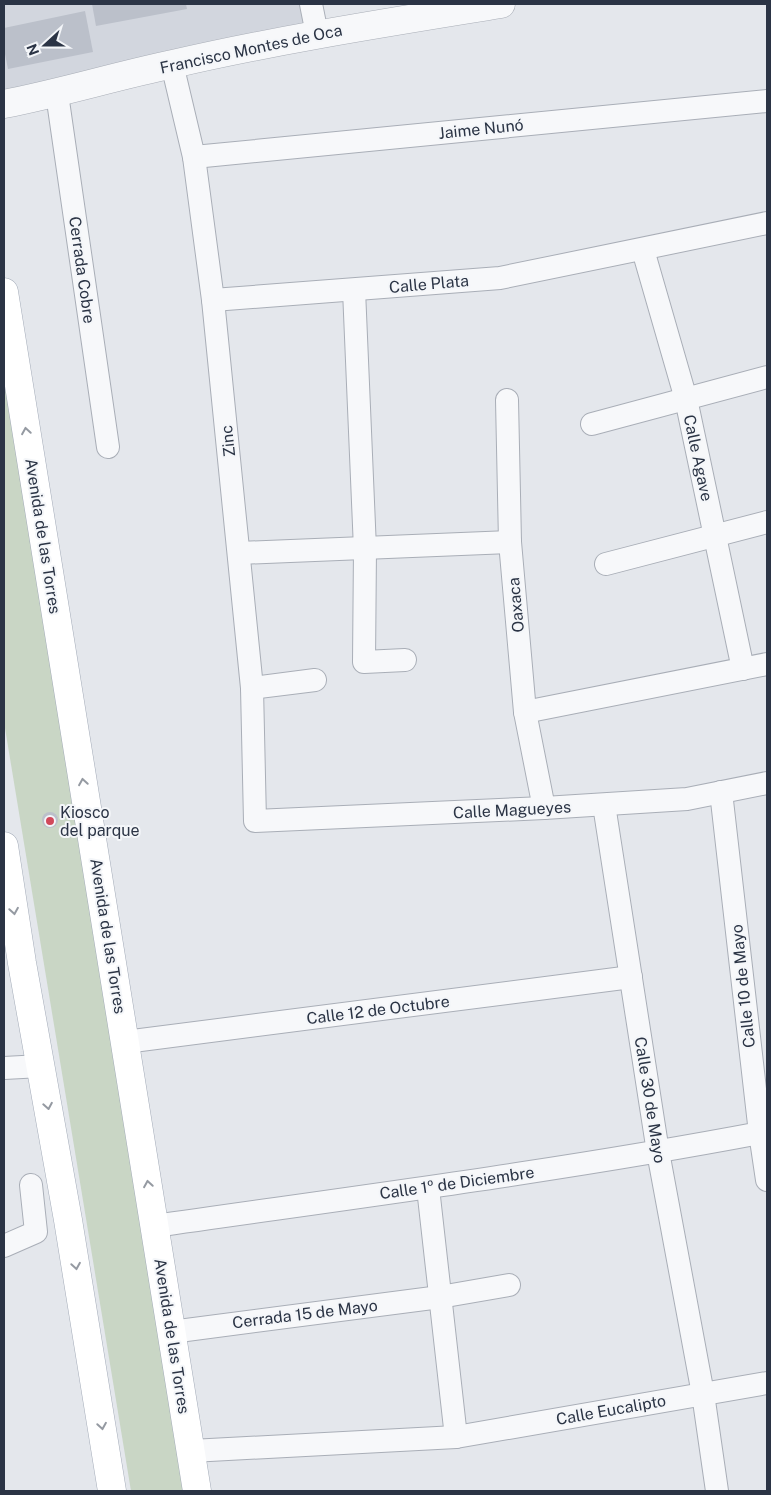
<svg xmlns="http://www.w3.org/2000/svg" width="771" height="1495" font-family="'Public Sans',sans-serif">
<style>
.built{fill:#d2d6de}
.green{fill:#c9d6c5}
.building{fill:#bbc0ca}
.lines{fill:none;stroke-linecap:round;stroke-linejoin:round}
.minor-casing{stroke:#a9aeb7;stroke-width:24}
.tertiary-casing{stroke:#a9aeb7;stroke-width:29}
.primary-casing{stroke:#a3abb8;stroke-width:29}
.minor{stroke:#f7f8fa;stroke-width:22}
.tertiary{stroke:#f7f8fa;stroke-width:28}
.primary{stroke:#fff;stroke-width:28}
.oneway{stroke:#959aa2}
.poi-dot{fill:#d1495b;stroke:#f4f6f9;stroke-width:2}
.labels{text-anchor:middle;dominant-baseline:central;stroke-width:4;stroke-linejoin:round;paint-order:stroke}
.street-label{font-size:16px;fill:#2b3445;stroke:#f4f6f9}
.poi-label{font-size:16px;fill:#2b3445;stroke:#f4f6f9;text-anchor:start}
</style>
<rect width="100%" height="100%" fill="#e4e7ec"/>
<path class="built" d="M4,4h298l4,21 -301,68z"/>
<path class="green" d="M4,335l186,1156h-59l-127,-769z"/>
<g class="building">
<path d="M92,4h94l1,5 -91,17z"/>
<path d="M85,11l8,41 -85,17 -4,-20v-21z"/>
<circle cx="50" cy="820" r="8"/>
</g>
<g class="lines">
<defs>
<g id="minor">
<path d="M311,4l6,30"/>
<path d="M172,64l22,93 19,143 39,388 3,133 289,-13 143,-9 80,-16"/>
<path d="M57,94l51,353"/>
<path d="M194,157l573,-56"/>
<path d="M643,250l43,149 57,270"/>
<path d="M354,290l11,259 -1,113 41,-2"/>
<path d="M213,300l287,-22 267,-55"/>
<path d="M507,400l3,142 15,170 19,96"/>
<path d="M592,424l175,-47"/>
<path d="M239,553l271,-11"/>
<path d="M606,564l161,-42"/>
<path d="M252,688l63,-8"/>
<path d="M525,712l242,-48"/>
<path d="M721,792l39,341 7,47"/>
<path d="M604,805l54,347 45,242 14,97"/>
<path d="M125,1042l506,-65"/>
<path d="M4,1068l37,-2"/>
<path d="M428,1188l28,249"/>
<path d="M154,1226c202,-29 405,-55 606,-93"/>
<path d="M4,1246l32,-14 -5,-47"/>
<path d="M171,1332l269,-35 69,-12"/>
<path d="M191,1451l265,-14 311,-54"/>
</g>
<path id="tertiary" d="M4,104c57,-11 112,-28 169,-40 108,-25 218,-42 328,-60"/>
<g id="primary">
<path d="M4,292l193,1199"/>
<path d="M4,846l18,117 46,257 44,271"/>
</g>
</defs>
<use href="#minor" class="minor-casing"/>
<use href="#tertiary" class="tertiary-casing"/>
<use href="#primary" class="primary-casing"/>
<use href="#minor" class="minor"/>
<use href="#tertiary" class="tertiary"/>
<use href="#primary" class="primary"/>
</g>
<defs><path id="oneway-chevron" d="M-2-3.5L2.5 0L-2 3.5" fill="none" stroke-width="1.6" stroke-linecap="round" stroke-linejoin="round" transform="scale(1.25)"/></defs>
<g class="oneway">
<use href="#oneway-chevron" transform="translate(26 431) rotate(-99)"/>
<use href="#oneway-chevron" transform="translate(83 782) rotate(-99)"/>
<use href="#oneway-chevron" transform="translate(14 911) rotate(81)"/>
<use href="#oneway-chevron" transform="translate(48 1106) rotate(80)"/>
<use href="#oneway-chevron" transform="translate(148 1184) rotate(-99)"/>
<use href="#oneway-chevron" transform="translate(76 1266) rotate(81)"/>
<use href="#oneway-chevron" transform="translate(102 1426) rotate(81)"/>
</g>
<circle class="poi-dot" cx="50" cy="821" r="5"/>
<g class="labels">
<g class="street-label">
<text transform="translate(251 49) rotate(-12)">Francisco Montes de Oca</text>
<text transform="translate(481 129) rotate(-6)">Jaime Nunó</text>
<text transform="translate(82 270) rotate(82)">Cerrada Cobre</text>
<text transform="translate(429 284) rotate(-5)">Calle Plata</text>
<text transform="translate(228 441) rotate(-96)">Zinc</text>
<text transform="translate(698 458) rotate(78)">Calle Agave</text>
<text transform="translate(43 536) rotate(81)">Avenida de las Torres</text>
<text transform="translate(516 605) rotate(-95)">Oaxaca</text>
<text transform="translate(512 810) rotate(-3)">Calle Magueyes</text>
<text transform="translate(108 936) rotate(81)">Avenida de las Torres</text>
<text transform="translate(743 986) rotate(-96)">Calle 10 de Mayo</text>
<text transform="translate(378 1010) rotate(-7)">Calle 12 de Octubre</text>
<text transform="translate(650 1100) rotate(81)">Calle 30 de Mayo</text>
<text transform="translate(457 1183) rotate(-8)">Calle 1º de Diciembre</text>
<text transform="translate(305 1314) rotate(-7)">Cerrada 15 de Mayo</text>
<text transform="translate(172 1336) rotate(81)">Avenida de las Torres</text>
<text transform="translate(611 1410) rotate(-10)">Calle Eucalipto</text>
</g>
<g class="poi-label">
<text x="60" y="812">Kiosco<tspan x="60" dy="18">del parque</tspan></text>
</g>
</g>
<rect width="771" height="1495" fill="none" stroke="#2b3445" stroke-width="10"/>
<g transform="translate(45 45) rotate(249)" stroke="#f4f6f9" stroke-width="4" paint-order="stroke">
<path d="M0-4L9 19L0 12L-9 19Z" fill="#2b3445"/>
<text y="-8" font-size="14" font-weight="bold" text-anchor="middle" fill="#2b3445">N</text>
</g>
</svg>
